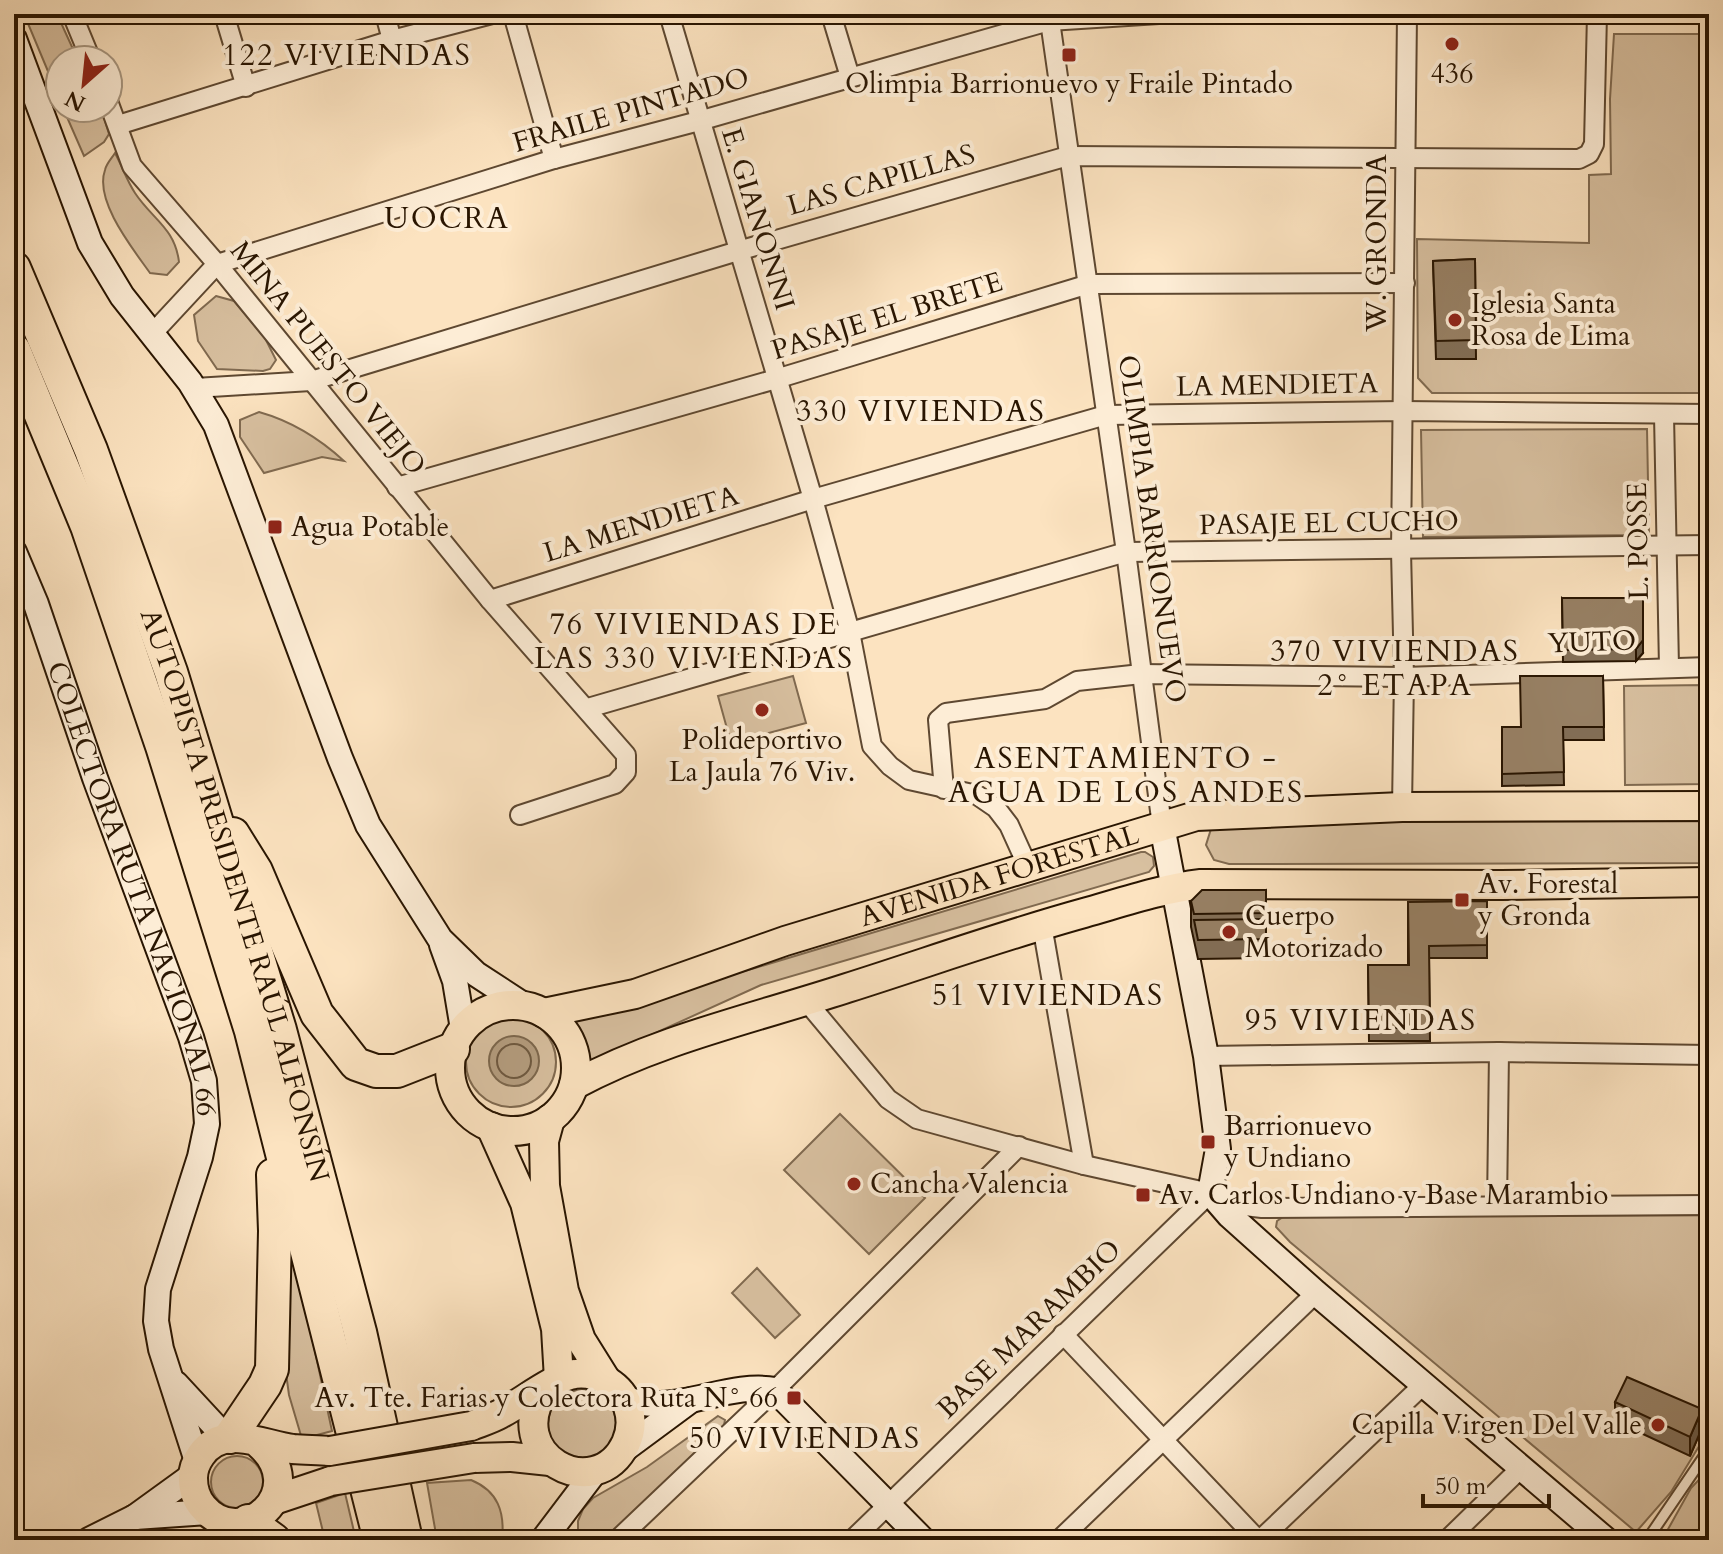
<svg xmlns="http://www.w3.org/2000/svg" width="1723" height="1554" font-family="Cardo,serif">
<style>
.green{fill:#d8c0a0;stroke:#806a50;stroke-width:2}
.water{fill:#b49d7f;stroke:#7c674d;stroke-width:2}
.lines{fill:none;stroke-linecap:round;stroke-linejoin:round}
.shore{stroke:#6e5940;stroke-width:2}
.lane-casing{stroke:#5e4831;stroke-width:13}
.street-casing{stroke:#5e4831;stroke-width:22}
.secondary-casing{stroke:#291501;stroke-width:28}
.primary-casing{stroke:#291501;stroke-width:32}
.highway-casing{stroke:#291501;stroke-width:36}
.lane{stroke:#fdedd6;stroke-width:9}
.street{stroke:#fdedd6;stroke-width:18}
.secondary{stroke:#fdedd6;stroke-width:24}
.primary{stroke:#fce3c0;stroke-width:28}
.highway{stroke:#fce3c0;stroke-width:32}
.primary-bridge-casing{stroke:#291501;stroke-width:32;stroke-linecap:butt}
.primary-bridge{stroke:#fce3c0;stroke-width:28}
.wall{fill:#826e56;stroke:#291501;stroke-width:2}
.shaded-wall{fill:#6a5a46;stroke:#291501;stroke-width:2}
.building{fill:#978064;stroke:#291501;stroke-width:2}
.poi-dot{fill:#8f2418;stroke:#fdedd6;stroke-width:3}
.labels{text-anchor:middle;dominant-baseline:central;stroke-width:8;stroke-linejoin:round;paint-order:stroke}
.poi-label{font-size:28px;fill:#291501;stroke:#fdedd6;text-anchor:start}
.street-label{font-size:28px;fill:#291501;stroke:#fdedd6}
.neighbourhood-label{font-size:30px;letter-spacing:2px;fill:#291501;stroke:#fdedd6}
</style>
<rect width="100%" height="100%" fill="#fce3c0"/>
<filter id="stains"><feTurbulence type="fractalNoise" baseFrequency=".0025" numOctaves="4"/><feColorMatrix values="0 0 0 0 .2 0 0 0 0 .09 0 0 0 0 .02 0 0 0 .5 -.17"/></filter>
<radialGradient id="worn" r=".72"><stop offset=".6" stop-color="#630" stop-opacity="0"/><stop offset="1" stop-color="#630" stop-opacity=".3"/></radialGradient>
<g class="green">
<path d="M24,14h33l21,46h-18v40z"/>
<path d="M1614,34h95v359h-277l-14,-15 -1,-139 172,4v-68l22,-1 -1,-75z"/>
<path d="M63,108h38l8,26 -5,8 -20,14z"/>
<path d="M115,153c7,13 12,28 20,40 17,26 40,35 44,69l-12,13 -17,-2c-17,-24 -56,-72 -45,-103 1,-6 7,-12 10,-17z"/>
<path d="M216,296l18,5 31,37 11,22 -6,9 -7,2 -46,-2 -19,-28 -4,-26z"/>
<path d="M259,412c32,9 61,27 85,49l-22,-4 -58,16 -24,-36v-17z"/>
<path d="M1647,429l2,106 -226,2 -2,-107z"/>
<path d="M793,676l13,47 -75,20 -13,-47z"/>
<path d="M1706,685l1,99 -82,1 -1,-99z"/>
<path d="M1709,821v42l-480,1 -15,-4 -8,-15 5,-16 15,-7z"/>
<path d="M1141,852h4l8,5 1,9 -5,6 -388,113 -176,80 -2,-25 -16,-20 188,-52z"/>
<circle cx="511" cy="1062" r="45"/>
<path d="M840,1114l85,84 -56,56 -85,-84z"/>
<path d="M1709,1215v215l-38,62 -35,40 -346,-290 -14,-15 1,-6 6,-4z"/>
<path d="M291,1239l41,192 -30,8 -13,-44 -4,-29z"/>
<path d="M757,1268l43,47 -25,23 -43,-45z"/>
<circle cx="582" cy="1424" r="34"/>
<path d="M718,1416l7,4 -1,5 -112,109c-13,8 -22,8 -34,-2v-11l5,-12 10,-11 54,-31z"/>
<circle cx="237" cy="1482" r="26"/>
<path d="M1709,1469v71h-47l29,-52z"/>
<path d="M471,1480c27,11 34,32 31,60h-65l-10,-57z"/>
<path d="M345,1493l11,47h-31l-9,-37z"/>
</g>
<circle class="water" cx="514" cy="1061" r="25"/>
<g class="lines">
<circle class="shore" cx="514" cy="1061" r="17"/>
<defs>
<path id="lane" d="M1647,1540l62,-91"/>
<g id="street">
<path d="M72,14l19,46"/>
<path d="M224,14l22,73"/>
<path d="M385,14l7,26"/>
<path d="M513,14l41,145"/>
<path d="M669,14l144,485 37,133 22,114 18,20 19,14 68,15 19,13 13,17 19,42"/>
<path d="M831,14l19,63"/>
<path d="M1049,14l77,538 36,274"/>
<path d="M1319,14h131"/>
<path d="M108,101l24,65 85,98 273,336 136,155v17l-11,12 -95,31"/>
<path d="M118,125l274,-85 100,-26"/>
<path d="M151,335l66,-71 337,-105 145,-38 350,-100 110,-7"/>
<path d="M195,388l116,-7 427,-130 330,-95 511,3 10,-5 5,-10 3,-130"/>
<path d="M1664,415l5,252"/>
<path d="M397,487l379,-108 313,-95 316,-1"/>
<path d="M490,600l323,-101 293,-84 297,-4 306,3"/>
<path d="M588,708l538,-156 583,-7"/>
<path d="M944,789l-6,-69 8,-7 99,-14 32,-18 64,-7 263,3 305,-10"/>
<path d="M1402,807l2,-130 -3,-126 6,-536"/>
<path d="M1042,925l42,240"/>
<path d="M807,1002l81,97 29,20 167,46 126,28 35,13 17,2 447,-3"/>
<path d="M1206,1056l293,-4 210,3"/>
<path d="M1497,1206l2,-154"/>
<path d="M1063,1334l195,206"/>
<path d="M617,1540l158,-150 244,-244"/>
<path d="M852,1540l358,-347"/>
<path d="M1059,1540l257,-247"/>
<path d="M1260,1540l163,-155"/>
<path d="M1447,1540l75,-73"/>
</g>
<g id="secondary">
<path d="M14,39l76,204 32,53 68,86 26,43 124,333 28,67 72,114 36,35 49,32"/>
<path id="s1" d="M14,552l22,52 59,174 96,259 13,44 3,43 -7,33 -42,132 -2,32 5,28 36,112"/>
<path d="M1162,826l44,230 12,93 -8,44 19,22 87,78 290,247"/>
<path d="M442,945l13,36 8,48"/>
<path d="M176,1384l50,54"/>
<path d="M624,1398c48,20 102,-17 151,-8l148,150"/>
<path d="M622,1451l69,-51"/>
<path d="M135,1517l73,-5"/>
<path d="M89,1540l46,-23 58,-42"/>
<path d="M543,1540l53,-70"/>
</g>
<g id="primary">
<circle cx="513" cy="1068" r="63"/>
<path id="s2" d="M544,1013l91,-19 150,-53 411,-125 206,-9 307,-1"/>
<path d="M574,1085c85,-46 181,-67 273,-97 79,-25 157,-53 237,-75 39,-11 77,-24 117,-29l300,1 208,-3"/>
<path d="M550,1119l-6,22 1,45 19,105 17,49 25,40"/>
<path d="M491,1127l34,76 31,126 3,50"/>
<path d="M471,1426c10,-4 20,-7 29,-12 20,-10 55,-38 75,-40 22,-3 47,12 53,33 4,12 3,25 -2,36 -30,64 -127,12 -80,-55"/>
<path d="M258,1443c55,47 -16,110 -55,64 -7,-8 -10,-18 -10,-29 0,-8 3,-16 8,-23 22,-32 61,-10 92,-6 12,1 25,1 37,2"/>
<path d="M474,1458l38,-1 38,4"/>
<path d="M274,1500l57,-19"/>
</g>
<g id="highway">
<path id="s3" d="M14,268l77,182 80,222 109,358 80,302 46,208"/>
<path d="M14,350l73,176 75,220 89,285 129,509"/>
<path d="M233,834l23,37 61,143 39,50 20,7h21l56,-22"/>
<path d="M230,1437l35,-52 7,-16 3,-138 -2,-56"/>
<path d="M248,1521l26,19"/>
</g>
</defs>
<use href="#lane" class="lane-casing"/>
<use href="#street" class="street-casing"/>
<use href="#secondary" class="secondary-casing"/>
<use href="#primary" class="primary-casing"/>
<use href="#highway" class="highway-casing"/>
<use href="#lane" class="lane"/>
<use href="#street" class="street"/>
<use href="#secondary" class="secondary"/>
<use href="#primary" class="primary"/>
<use href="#highway" class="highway"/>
<defs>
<g id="primary-bridge">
<path d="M330,1451l141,-25"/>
<path d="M331,1481l143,-23"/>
</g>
</defs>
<use href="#primary-bridge" class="primary-bridge-casing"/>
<use href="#primary-bridge" class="primary-bridge"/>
</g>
<g class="wall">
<path d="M1475,259l1,100h-40l-3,-98z"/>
<path d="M1562,598l81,55 -7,8 -73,1z"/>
<path d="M1603,676l1,64h-41l1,45 -62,1v-59h19z"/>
<path d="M1266,890v68l-68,1 -7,-32v-26z"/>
<path d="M1487,901v57h-58l1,83h-61l-1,-76h40v-63z"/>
<path d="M1615,1402l87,26 -12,28 -75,-35z"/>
</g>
<g class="shaded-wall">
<path d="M1643,640v13l-7,8v-12z"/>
<path d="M1702,1409v19l-12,28v-19z"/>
</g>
<g class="building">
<path d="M1475,259l1,81 -40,1 -3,-80z"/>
<path d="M1562,598h81v42l-7,9 -73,1z"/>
<path d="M1520,676h83l1,51h-41l1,45 -62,2v-47h19z"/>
<path d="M1202,890h64v23l-72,1 -3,-13z"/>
<path d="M1487,901v44l-58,1 1,82h-61l-1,-63h41l-1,-63z"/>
<path d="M1266,919v20l-68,1 -4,-20z"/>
<path d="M1627,1377l75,32 -12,28 -75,-35z"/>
</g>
<g class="poi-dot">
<circle cx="1452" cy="44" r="8"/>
<rect x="1061" y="47" width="16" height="16" rx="4"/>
<circle cx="1455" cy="320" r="8"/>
<rect x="267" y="519" width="16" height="16" rx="4"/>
<circle cx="762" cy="710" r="8"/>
<rect x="1454" y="892" width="16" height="16" rx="4"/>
<circle cx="1229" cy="932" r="8"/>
<rect x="1200" y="1134" width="16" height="16" rx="4"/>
<circle cx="854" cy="1184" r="8"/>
<rect x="1135" y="1187" width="16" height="16" rx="4"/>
<rect x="786" y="1390" width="16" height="16" rx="4"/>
<circle cx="1658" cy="1425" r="8"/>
</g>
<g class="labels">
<g class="poi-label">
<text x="1452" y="74" text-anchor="middle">436</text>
<text x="1069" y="84" text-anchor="middle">Olimpia Barrionuevo y Fraile Pintado</text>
<text x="1471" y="304">Iglesia Santa<tspan x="1471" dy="32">Rosa de Lima</tspan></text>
<text x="291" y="527">Agua Potable</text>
<text x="762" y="740" text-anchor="middle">Polideportivo<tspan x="762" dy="32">La Jaula 76 Viv.</tspan></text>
<text x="1478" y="884">Av. Forestal<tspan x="1478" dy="32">y Gronda</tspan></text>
<text x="1245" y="916">Cuerpo<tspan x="1245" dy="32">Motorizado</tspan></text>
<text x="1224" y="1126">Barrionuevo<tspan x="1224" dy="32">y Undiano</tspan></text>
<text x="870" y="1184">Cancha Valencia</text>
<text x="1159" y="1195">Av. Carlos Undiano y Base Marambio</text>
<text x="778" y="1398" text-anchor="end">Av. Tte. Farias y Colectora Ruta N° 66</text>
<text x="1642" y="1425" text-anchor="end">Capilla Virgen Del Valle</text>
</g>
<g class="street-label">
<text transform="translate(631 110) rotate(-16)">FRAILE PINTADO</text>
<text transform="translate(881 180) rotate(-16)">LAS CAPILLAS</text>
<text transform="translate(758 219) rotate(73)">E. GIANONNI</text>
<text transform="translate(1377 243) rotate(-90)">W. GRONDA</text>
<text transform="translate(887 316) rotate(-17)">PASAJE EL BRETE</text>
<text transform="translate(328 358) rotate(51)">MINA PUESTO VIEJO</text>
<text transform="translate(1277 385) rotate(-1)">LA MENDIETA</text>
<text transform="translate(1329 523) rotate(-1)">PASAJE EL CUCHO</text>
<text transform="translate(641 524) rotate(-17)">LA MENDIETA</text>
<text transform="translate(1152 529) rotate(82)">OLIMPIA BARRIONUEVO</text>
<text transform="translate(1638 541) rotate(-91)">L. POSSE</text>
<text transform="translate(1592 642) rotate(-2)">YUTO</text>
<text stroke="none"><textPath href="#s2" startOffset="476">AVENIDA FORESTAL</textPath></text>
<text stroke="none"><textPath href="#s1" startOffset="358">COLECTORA RUTA NACIONAL 66</textPath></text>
<text stroke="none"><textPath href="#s3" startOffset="666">AUTOPISTA PRESIDENTE RAÚL ALFONSÍN</textPath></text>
<text transform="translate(1029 1329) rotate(-44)">BASE MARAMBIO</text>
</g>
<g class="neighbourhood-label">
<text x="347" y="55">122 VIVIENDAS</text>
<text x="447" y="218">UOCRA</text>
<text x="921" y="411">330 VIVIENDAS</text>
<text x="694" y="624">76 VIVIENDAS DE<tspan x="694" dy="34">LAS 330 VIVIENDAS</tspan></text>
<text x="1395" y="651">370 VIVIENDAS<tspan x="1395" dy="34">2° ETAPA</tspan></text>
<text x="1126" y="758">ASENTAMIENTO -<tspan x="1126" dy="34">AGUA DE LOS ANDES</tspan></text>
<text x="1048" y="995">51 VIVIENDAS</text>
<text x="1361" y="1020">95 VIVIENDAS</text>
<text x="805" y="1438">50 VIVIENDAS</text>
</g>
</g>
<rect width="1723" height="1554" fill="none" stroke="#fce3c0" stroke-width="48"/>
<rect x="16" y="16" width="1691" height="1522" fill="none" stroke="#291501" stroke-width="4"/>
<rect x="24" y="24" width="1675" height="1506" fill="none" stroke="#291501" stroke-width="2"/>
<g transform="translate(84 84) rotate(207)"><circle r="38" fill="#fdedd6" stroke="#a89781" stroke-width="2"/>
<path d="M0-6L14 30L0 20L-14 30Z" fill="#8f2418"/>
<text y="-12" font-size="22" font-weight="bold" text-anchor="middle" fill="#291501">N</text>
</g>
<path d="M1423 1494v12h126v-12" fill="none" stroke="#291501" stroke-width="4"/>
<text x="1435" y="1494" font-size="24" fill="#291501" stroke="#fdedd6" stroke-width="6" paint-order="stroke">50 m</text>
<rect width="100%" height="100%" filter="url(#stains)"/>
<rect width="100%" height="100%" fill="url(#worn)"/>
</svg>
